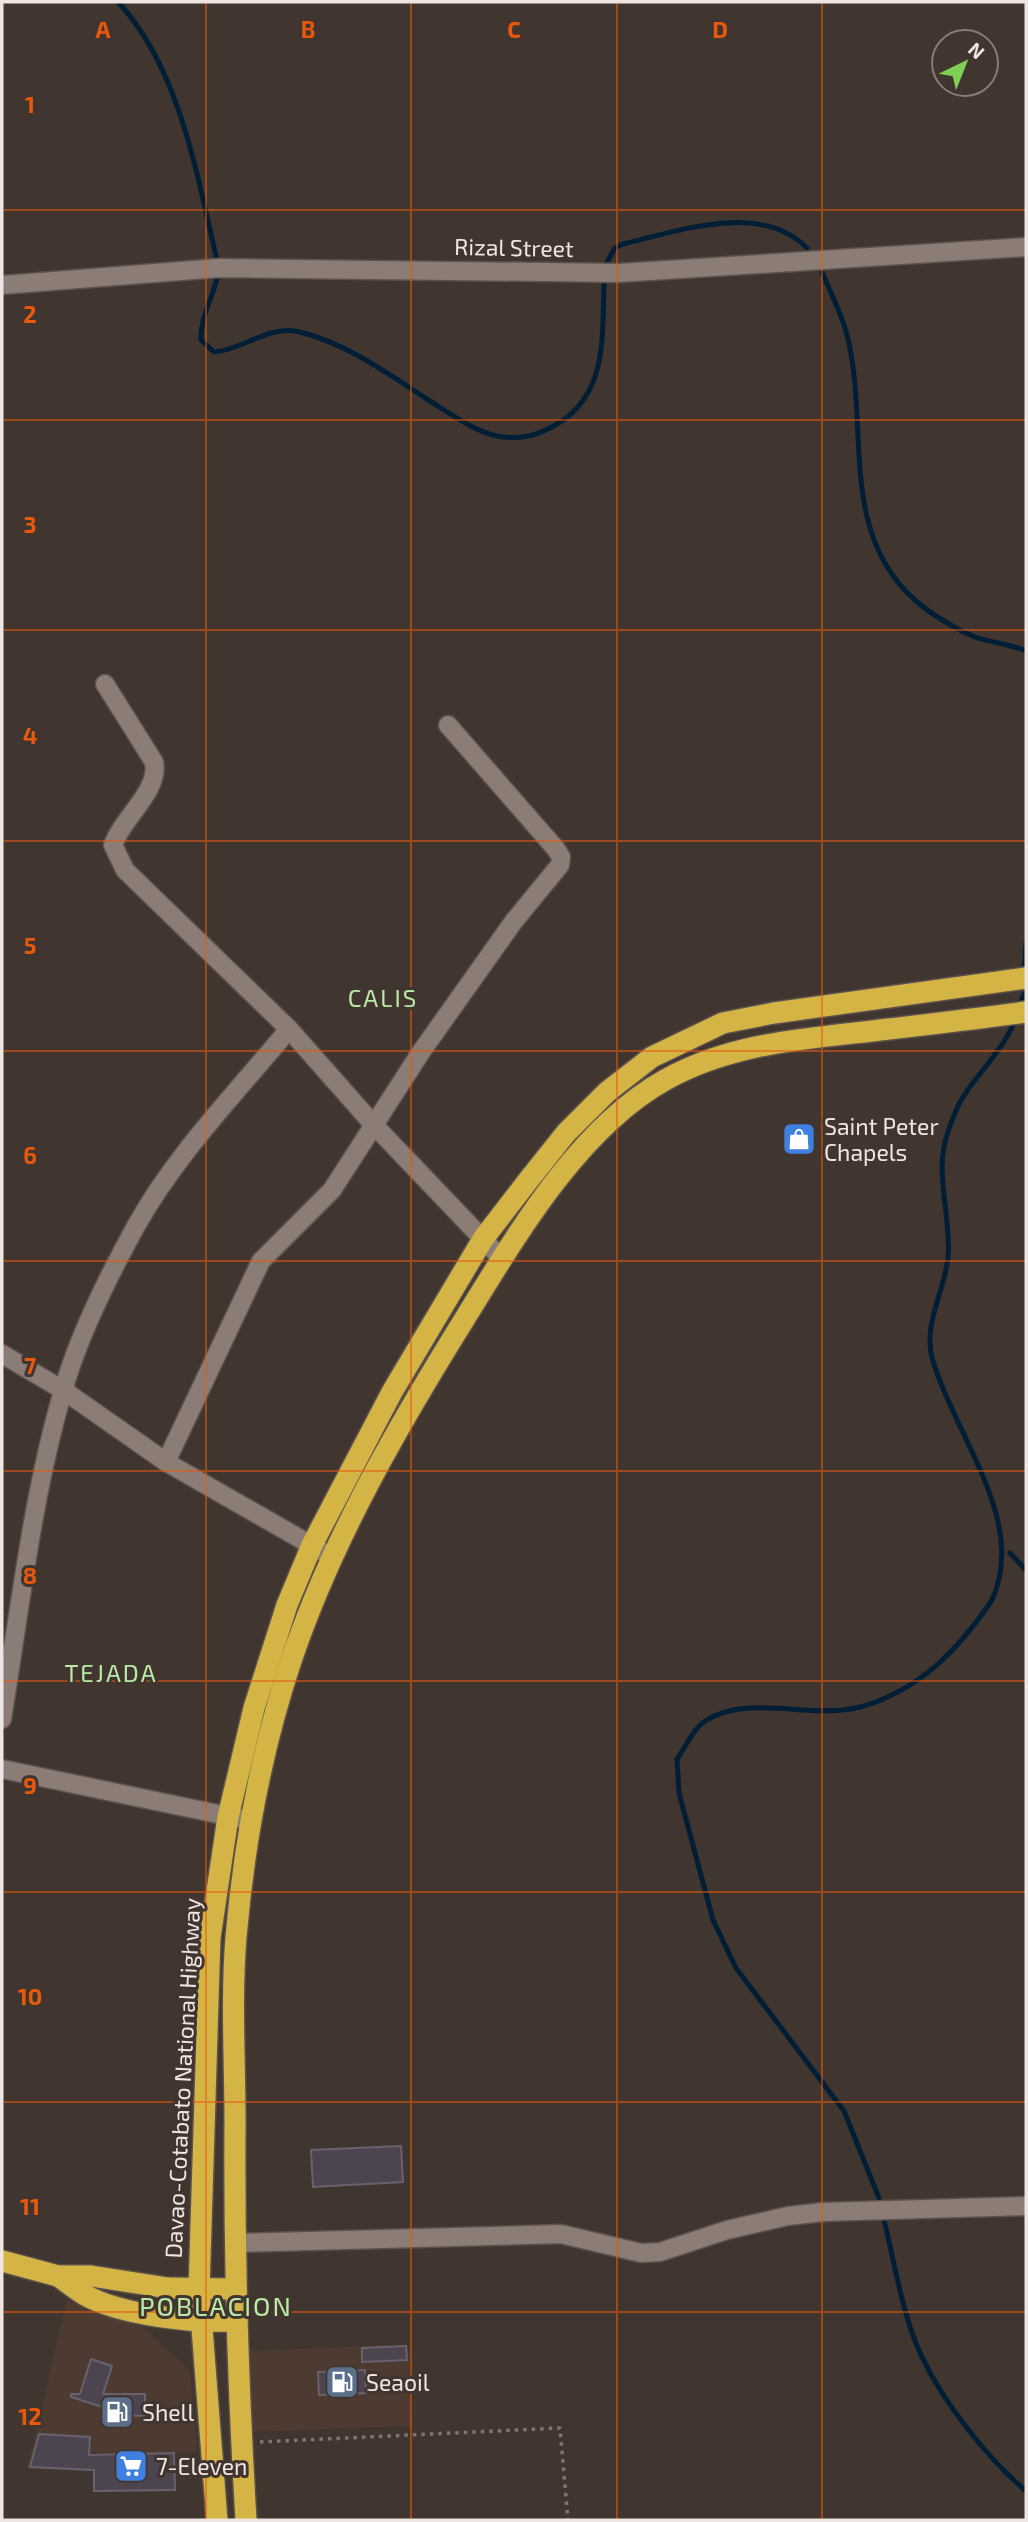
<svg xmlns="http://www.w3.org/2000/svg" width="1028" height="2522" font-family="'Exo 2',sans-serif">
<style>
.built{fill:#4d3a31}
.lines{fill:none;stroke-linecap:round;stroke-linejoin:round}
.stream{stroke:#001f37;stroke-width:5}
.building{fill:#4c4550;stroke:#69626e;stroke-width:2}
.minor-casing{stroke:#5c514c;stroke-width:21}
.highway-casing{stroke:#5c514c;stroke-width:24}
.path{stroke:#807570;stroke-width:3.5;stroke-dasharray:3.5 5;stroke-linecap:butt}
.minor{stroke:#8b7c76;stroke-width:18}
.highway{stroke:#d4b445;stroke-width:21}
.grid{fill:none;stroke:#e8590c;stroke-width:2;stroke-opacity:0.55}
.labels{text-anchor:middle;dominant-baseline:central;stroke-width:6;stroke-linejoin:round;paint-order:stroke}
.street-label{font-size:23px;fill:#efe6e3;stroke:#41352f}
.poi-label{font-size:23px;fill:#efe6e3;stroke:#41352f;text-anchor:start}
.neighbourhood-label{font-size:24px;letter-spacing:2px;fill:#bbe9a7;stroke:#41352f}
.quarter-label{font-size:26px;letter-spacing:2px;fill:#bbe9a7;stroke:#41352f}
.grid-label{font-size:23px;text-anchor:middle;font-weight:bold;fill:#e8590c;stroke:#41352f;stroke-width:6;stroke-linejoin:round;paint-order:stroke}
</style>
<rect width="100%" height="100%" fill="#41352f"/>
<g class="built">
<path d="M67,2300l69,20 54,51 7,81 -106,1v18l-64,-2z"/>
<path d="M408,2344l4,82 -161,6 -4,-81z"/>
</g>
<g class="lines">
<g class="stream">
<path d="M118,2c64,69 79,177 101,266 -3,26 -19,46 -18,72l13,12c29,-2 56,-28 86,-20 52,13 96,48 141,76 17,11 41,27 62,29 18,2 31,-1 47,-9 58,-28 52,-89 54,-144"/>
<path d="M606,264l9,-16 8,-4c56,-13 138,-43 184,4"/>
<path d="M822,272c8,19 18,39 24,59 25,91 -10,200 70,270 15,13 41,29 59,36 17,6 35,7 51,14"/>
<path d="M1024,974l2,-31"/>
<path d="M1019,1007l5,-13"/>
<path d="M1010,1553l16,17"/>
<path d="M879,2198l-35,-87 -108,-143 -23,-48 -34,-127 -2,-34c8,-11 16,-30 28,-38 43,-28 105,-1 155,-14 59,-16 99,-58 132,-107 36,-78 -37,-164 -59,-239 -11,-35 11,-68 15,-103 4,-41 -15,-85 0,-126 4,-12 9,-27 17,-38 16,-24 40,-47 50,-74"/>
<path d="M884,2220c11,44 18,94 37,135 22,47 66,103 105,136"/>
</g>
</g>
<g class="building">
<path d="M401,2146l2,36 -90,5 -2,-37z"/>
<path d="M406,2346l1,14 -45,2v-14z"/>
<path d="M91,2359l21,7 -9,28h42v22l-30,-1v-4l-44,-14v-3h9z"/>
<path d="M365,2370l1,23 -47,2 -1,-23z"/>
<path d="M39,2434l51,3 -1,18 85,-2 1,37 -81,1v-21l-64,-3z"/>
</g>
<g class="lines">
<defs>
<g id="minor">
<path d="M2,285l217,-17 400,5 407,-26"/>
<path d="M105,684l49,78c6,29 -32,56 -41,83l12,25 164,159 84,95 129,135"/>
<path d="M2,1354l61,36 103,72 166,95"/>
<path d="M166,1462l95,-201 71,-71 89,-138 93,-131 46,-56 1,-8 -5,-8 -108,-124"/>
<path d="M2,1719c18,-109 30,-222 61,-328 15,-54 46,-116 73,-165 40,-72 101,-134 153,-197"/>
<path d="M2,1769l240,50"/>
<path d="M234,2243l327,-9 80,19 19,-1 67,-22 61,-14 35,-4 203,-6"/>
</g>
<g id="highway">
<path d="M2,2261l56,15h33l77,12 66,1"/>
<path d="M58,2276c9,6 17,13 27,19 36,20 109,28 149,26"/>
<path d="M217,2520l-18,-230 11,-352 18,-121 26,-109 33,-103 25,-60 80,-153 91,-153 44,-57 39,-49 41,-41 45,-35 71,-34 51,-10 252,-35"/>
<path d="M246,2520c-8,-133 -12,-265 -11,-398 0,-61 -4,-124 1,-185 8,-93 25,-186 55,-276 41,-122 108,-237 176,-346 50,-81 112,-187 198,-235 64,-36 136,-41 207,-49 51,-6 103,-12 154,-19"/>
</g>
</defs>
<use href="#minor" class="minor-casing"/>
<use href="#highway" class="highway-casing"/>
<path class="path" d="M260,2442l300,-14 8,92"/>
<use href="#minor" class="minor"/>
<use href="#highway" class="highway"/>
</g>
<path class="grid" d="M206,2v2518M411,2v2518M617,2v2518M822,2v2518M2,210h1024M2,420h1024M2,630h1024M2,841h1024M2,1051h1024M2,1261h1024M2,1471h1024M2,1681h1024M2,1892h1024M2,2102h1024M2,2312h1024"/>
<defs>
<symbol id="shop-square" viewBox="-11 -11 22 22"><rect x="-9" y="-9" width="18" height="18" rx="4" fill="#3f7fe0" stroke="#41352f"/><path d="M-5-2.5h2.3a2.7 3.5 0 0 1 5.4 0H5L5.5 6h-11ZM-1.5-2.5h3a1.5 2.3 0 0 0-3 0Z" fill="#fff"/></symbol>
<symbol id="fuel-square" viewBox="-11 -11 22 22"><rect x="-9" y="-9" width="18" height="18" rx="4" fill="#5c6f8a" stroke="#41352f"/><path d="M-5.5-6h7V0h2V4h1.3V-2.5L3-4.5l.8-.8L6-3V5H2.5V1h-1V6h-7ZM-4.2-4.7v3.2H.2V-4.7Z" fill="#fff"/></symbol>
<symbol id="supermarket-square" viewBox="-11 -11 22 22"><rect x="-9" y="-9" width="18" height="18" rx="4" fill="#3f7fe0" stroke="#41352f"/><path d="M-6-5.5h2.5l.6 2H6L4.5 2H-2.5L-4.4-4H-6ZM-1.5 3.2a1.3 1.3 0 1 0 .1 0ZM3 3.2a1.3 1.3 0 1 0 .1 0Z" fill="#fff"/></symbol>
</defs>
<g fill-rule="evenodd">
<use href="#shop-square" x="780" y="1120" width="38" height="38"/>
<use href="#fuel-square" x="323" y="2363" width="38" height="38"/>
<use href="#fuel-square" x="98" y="2393" width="38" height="38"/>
<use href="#supermarket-square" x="112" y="2447" width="38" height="38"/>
</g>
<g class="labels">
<g class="street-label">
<text transform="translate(514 247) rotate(1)">Rizal Street</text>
<text transform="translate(182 2078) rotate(-87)">Davao-Cotabato National Highway</text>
</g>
<g class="poi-label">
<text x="824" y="1126">Saint Peter<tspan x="824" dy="26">Chapels</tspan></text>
<text x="366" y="2382">Seaoil</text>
<text x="142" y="2412">Shell</text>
<text x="156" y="2466">7-Eleven</text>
</g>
<g class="neighbourhood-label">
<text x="383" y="997">CALIS</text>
<text x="111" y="1672">TEJADA</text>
</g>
<g class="quarter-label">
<text x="216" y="2305">POBLACION</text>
</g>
</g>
<g class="grid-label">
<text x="103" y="38">A</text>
<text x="308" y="38">B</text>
<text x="514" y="38">C</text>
<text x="720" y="38">D</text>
<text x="30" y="113">1</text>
<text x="30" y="323">2</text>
<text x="30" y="533">3</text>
<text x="30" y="744">4</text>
<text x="30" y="954">5</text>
<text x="30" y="1164">6</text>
<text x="30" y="1374">7</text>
<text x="30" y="1584">8</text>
<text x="30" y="1794">9</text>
<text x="30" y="2005">10</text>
<text x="30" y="2215">11</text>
<text x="30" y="2425">12</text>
</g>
<rect width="1028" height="2522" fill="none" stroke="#efe6e3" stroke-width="7"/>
<g transform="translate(965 63) rotate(43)"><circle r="33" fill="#41352f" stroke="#877c77" stroke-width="2"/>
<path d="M0-5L12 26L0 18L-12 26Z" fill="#7ed153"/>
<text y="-10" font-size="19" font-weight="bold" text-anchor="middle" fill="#efe6e3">N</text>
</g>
</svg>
